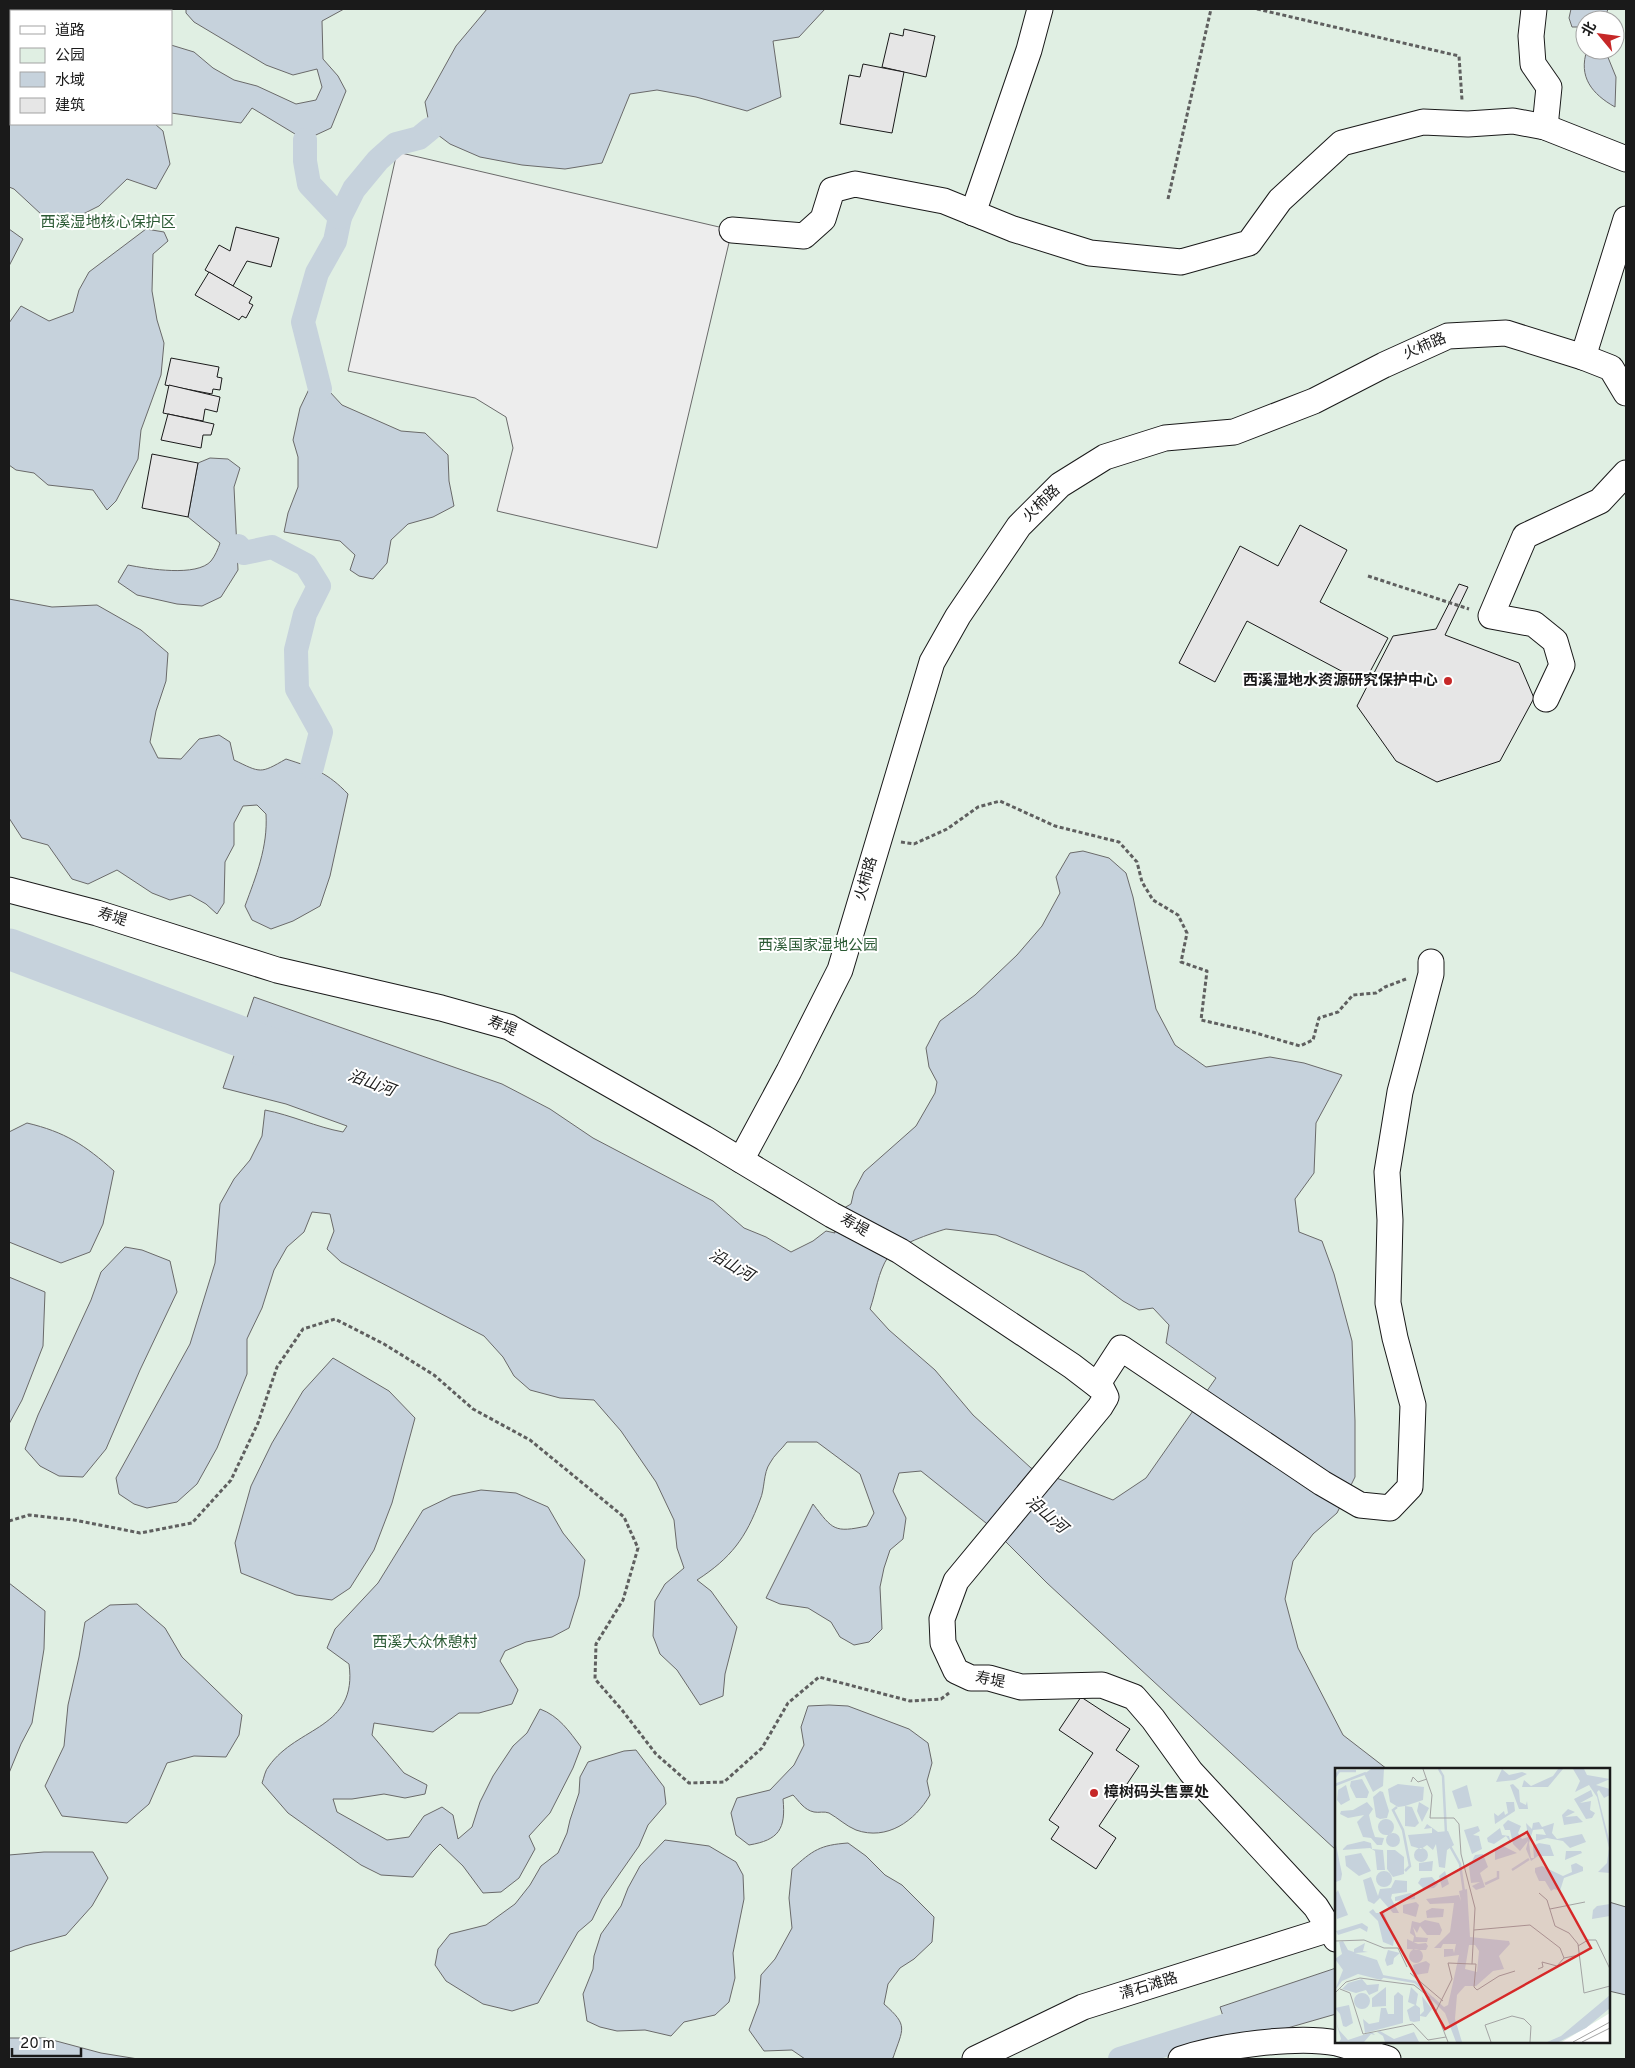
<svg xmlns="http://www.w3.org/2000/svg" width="1635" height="2068" font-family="Overpass,'Noto Sans SC',sans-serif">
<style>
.green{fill:#e0efe3;stroke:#6a6a6a;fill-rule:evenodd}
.parking{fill:#ededed;stroke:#6a6a6a}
.water{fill:#c6d2dc;stroke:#6a6a6a;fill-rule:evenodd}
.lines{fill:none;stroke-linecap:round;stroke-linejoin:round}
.canal{stroke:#c6d2dc;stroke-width:24}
.river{stroke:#c6d2dc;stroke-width:41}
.building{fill:#e6e6e6;stroke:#1a1a1a}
.minor-casing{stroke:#1a1a1a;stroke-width:27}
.path{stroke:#5f5f5f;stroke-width:3;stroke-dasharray:4 2.5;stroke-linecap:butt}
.minor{stroke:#fff;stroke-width:25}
.poi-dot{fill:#c62828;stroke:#fff;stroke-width:2}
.labels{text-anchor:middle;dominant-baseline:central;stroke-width:4;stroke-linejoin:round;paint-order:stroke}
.park-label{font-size:15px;fill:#2b5a34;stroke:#fff}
.street-label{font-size:15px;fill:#1a1a1a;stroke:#fff}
.poi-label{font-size:15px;font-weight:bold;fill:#1a1a1a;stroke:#fff;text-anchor:end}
.water-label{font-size:16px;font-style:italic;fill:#1a1a1a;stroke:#fff}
.inset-river{fill:none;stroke:#c6d2dc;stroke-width:2.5}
.inset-road{fill:none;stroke:#a3a3a3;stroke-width:1}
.view{fill:#d62828;fill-opacity:0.15;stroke:#d62828;stroke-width:2.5}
.inset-edge{fill:none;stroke:#1a1a1a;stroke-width:2.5}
</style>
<rect width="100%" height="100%" fill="#fff"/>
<path class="green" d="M9,9h1617v2050h-1617zM11,11h160v113h-160zM1585,20h30v30h-30zM1336,1769h273v273h-273z"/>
<path class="parking" d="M397,152l335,78 -75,318 -160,-37 16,-63 -7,-31 -31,-19 -127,-27z"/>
<g class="water">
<path d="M186,9h158l-22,12 1,38 15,17 8,15 -15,37 -26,12 -53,-32 -11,15 -70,-10v-68l23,7 19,16 21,12 23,6 39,18 20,-4 6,-13 -5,-18 -24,6 -27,-10 -72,-43 -8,-9z"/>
<path d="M487,9h338l-26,28 -26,4 8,56 -34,14 -51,-14 -39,-7 -27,4 -28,69 -37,6 -43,-4 -42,-8 -30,-13 -20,-15 -5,-27 31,-56z"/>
<path d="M1571,9h37l-4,11h-19v10l-3,-3h-10l-3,-9z"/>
<path d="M1587,50h18l11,27 -1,30c-23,-13 -37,-30 -28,-57z"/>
<path d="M9,102h2v22h144l8,7 7,33 -14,25 -29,-10 -28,27 -20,10 -37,-1 -28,-26 -5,-2z"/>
<path d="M9,229l14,10 -14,27z"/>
<path d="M146,229l18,3 4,9 -15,13 -1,37 5,29 7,23 -3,32 -20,55 -3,29 -22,42 -9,9 -14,-20 -45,-5 -14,-12 -18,-3 -7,-5v-142l12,-17 28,15 24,-9 6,-22 10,-18z"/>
<path d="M310,387l19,4 13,14 59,26 24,2 23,22 1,26 5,25 -21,11 -25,7 -17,16 -4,23 -14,16 -14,-3 -9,-6 5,-15 -15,-14 -56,-9 4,-19 10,-26v-30l-5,-17 7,-32z"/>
<path d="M210,458l18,1 12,9 -6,19 4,83 -17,27 -19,9 -25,-2 -40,-9 -19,-13 10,-17c20,4 69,12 83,-4 4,-5 7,-12 9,-18l-32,-26 10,-54z"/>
<path d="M9,599l43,8 45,-2 44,25 27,23 -2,28 -10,30 -6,31 8,16 23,1 18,-20 20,-4 11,7 4,18c27,13 26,14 52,-1 28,9 42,14 62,35l-18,82 -10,30 -27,15 -22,8 -19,-9 -7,-14c11,-30 23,-59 21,-92l-9,-9 -14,1 -9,17v22l-9,17 -1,41 -7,11 -11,-10 -16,-9 -20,5 -18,-7 -35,-23 -29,14 -16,-5 -24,-34 -26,-7 -13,-20z"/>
<path d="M1083,851l26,7 17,15 7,24 23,112 19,36 31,22 64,-10 34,6 38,12 -26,48 -2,50 -19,26 4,33 23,9 12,33 18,67 3,80v56l-18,36 -24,21 -20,27 -8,38 13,49 45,87 44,34h-51v81l-289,-267 -56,-56 -70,-56 -22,2 -6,18 13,27 -3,21 -13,11 -6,18 -4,19 2,42 -13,13 -15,3 -14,-8 -9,-15 -23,-14 -28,-4 -14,-6 47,-94c20,26 21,29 54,22l7,-13 -14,-39 -43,-32h-30c-5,7 -13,13 -17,21 -7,10 -5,26 -10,37 -14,38 -29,58 -63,80l14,11 26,36 -12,47 -2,22 -23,9 -23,-35 -17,-16 -7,-18 2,-35 10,-17 19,-16 -7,-20 -3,-28 -18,-38 -35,-51 -27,-31 -34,-2 -30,-8 -16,-14 -11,-19 -19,-21 -143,-74 -14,-13 7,-18 -4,-17 -18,-2 -8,20 -17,15 -13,23 -12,38 -15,31v35l-30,74 -20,36 -20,18 -30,6 -13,-4 -15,-10 -3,-16 74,-134 25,-81 5,-59 14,-25 16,-19 12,-24 3,-26c26,5 51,17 78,22l4,-6 -61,-22 -63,-16 31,-91 248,87 48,25 43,29 120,63 31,27 22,9 25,15 22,-11 13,-10 9,2 -3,-18 19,-11 3,-13 10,-19 52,-46 19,-33 2,-11 -8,-15 -3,-19 14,-27 35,-26 42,-40 25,-29 18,-33 -4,-16 14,-24zM946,1229l50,6 88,37 39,29 16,9 14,-2 16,17 -3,18 50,35 -70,100 -33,22 -82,-32 -58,-53 -38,-45 -46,-40 -19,-21c6,-17 8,-37 18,-52 8,-12 44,-24 58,-28z"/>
<path d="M27,1123c38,9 58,22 87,48l-11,53 -13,28 -29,11 -52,-21v-110z"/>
<path d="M125,1247l17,3 28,11 7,31 -37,78 -34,79 -23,28 -24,-1 -19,-10 -15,-17 13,-34 53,-115 10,-28z"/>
<path d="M9,1277l36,15 -2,54 -21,54 -13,24z"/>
<path d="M333,1358l56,33 26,27 -23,85 -18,47 -24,38 -18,12 -36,-5 -55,-22 -6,-30 16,-57 21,-43 31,-52z"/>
<path d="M481,1490l35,3 32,14 15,26 22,27 -6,36 -10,32 -17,9 -26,5 -21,9 -5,10 18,29 -6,14 -33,9h-20l-26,19 -59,-9 -2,12 32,38 23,12 -2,9 -20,4 -21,-4 -32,5h-19l4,13 50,28 22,-3 15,-21 18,-9 11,8 5,24 14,-12 8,-25 13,-26 20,-30 14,-13 13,-24c19,7 29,22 41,38l-8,21 -23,45 -21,23 6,13 -16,29 -18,14 -18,1 -20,-27 -23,-22 -8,8 -19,25 -32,-2 -20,-10 -73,-52 -26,-30c2,-5 3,-13 7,-17 28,-40 89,-37 80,-102l-22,-16 8,-19 43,-46 45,-73 29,-14z"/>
<path d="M9,1583l36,28 -1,38 -12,74 -11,21 -12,29z"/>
<path d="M137,1604l28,24 17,29 60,58 -3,20 -13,22 -32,-1 -27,7 -18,41 -22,19 -65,-7 -17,-30 19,-40 4,-41 11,-48 6,-35 25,-17z"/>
<path d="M829,1705l19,1 61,23 19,14 4,20 -5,18 3,14c-15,26 -43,46 -74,35 -10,-4 -18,-12 -27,-17 -5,-2 -10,0 -15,-1 -10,-2 -15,-11 -21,-17l-10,4c3,30 -4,41 -34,46l-13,-10 -5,-22 6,-15 33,-8 24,-25 10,-20 -3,-18 7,-21z"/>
<path d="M636,1750l28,37 2,17 -18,21 -9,21 -37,53 -10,21 -14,12 -40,71 -26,8 -29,-7 -37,-23 -11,-16 3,-16 12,-15 36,-9 29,-21 15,-19 11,-19 17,-13 9,-20 3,-13 9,-27 1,-16 8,-15 36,-11z"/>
<path d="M665,1840l44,6 27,16 7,13 1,24 -11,54 2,25 -6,24 -14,13 -31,7 -13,14 -26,-6 -28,1 -17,-4 -13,-6 -4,-27 10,-25 1,-13 7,-22 20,-28 7,-18 12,-22z"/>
<path d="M848,1843l18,13 19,19 17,10 32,32 -2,25 -18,17 -14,9 -12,16 -4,20c25,22 19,24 9,54l-2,1h-86l-13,-9 -28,1 -15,-21 10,-27 2,-28 14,-16 17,-31 -3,-30 3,-29c21,-19 28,-24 56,-26z"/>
<path d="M44,1852h49l15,26 -16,28 -26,29 -41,11 -16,6v-97z"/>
<path d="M1609,1902l17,5v88l-17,-4z"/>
<path d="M1336,1968v46l-104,30 -12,-37z"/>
<path d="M9,2038h36l56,15 37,6h-129z"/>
</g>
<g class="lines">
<g class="canal">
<path d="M305,140v21l4,23 31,33 -5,24 -18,32 -14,49 17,67"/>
<path d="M340,217l14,-28 24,-29 18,-16 23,-6 11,-9"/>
<path d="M238,546l6,7 28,-6 34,18 13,21 -14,28 -9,36 1,39 24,43 -9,35"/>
<path d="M1120,2059l136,-43"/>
</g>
<path class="river" d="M9,949l283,107"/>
</g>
<g class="building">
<path d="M904,29l31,7 -9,41 -44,-10 8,-34 13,3z"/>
<path d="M863,64l41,8 -12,61 -52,-9 9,-49 11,2z"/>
<path d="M236,227l43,11 -8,29 -24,-6 -14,25 -28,-16 14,-25 11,6z"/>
<path d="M209,272l43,25 -3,6 4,2 -7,13 -4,-2 -3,4 -44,-25z"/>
<path d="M171,358l48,9 -2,10 5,1 -2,12 -7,-1 -1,5 -47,-9z"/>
<path d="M169,385l51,12 -3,15 -12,-3 -2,12 -40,-8z"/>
<path d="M168,414l46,10 -3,11h-8l-2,13 -40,-8z"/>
<path d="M152,454l46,9 -10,54 -46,-9z"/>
<path d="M1300,525l47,25 -27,52 68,36 -24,45 -117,-62 -32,61 -36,-19 61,-117 38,20z"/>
<path d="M1459,584l9,3 -23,48 74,28 15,35 -34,63 -63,21 -41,-21 -39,-55 36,-70 43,-7z"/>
<path d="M1081,1697l49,32 -14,21 23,16 -40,60 17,12 -20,31 -45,-30 8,-12 -10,-7 44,-67 -34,-23z"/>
</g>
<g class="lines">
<defs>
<g id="minor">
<path d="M1534,9l-3,27 2,28 16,23 -4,40"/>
<path d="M973,213l56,-163 11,-41"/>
<path d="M732,230l72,6 19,-17 9,-29 23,-6 89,17 69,28 77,24 91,9 68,-19 31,-43 62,-57 81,-21 45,2 45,-3 32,6 81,32"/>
<path d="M1583,357l28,11 15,25"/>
<path d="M1546,699l16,-34 -7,-24 -21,-17 -43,-8 34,-80 75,-35 26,-28"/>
<path d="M9,890l88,23 180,57 164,38 68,19 195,111 128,77 68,36 172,115 30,23 4,8 -6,10 -144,174 -14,38 1,24 13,28 15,7h18l32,9 81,-2 32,12 19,22 38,53 125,135 20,32"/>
<path d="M741,1160l48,-89 51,-101 92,-308 26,-46 61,-90 41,-41 45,-28 60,-19 69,-6 80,-31 70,-36 64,-29 58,-3 77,24 43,-138"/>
<path d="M1097,1385l24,-37 201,135 38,22 30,3 20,-21 3,-82 -18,-67 -7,-35 2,-83 -3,-48 13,-80 31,-118v-12"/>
<path d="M975,2059l108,-52 247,-78"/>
<path d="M1181,2059c39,-13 115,-24 156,-16 17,4 34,11 51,16"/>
</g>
</defs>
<use href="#minor" class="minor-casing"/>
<g class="path">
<path d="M1257,9l202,47 3,44"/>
<path d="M1168,199l43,-190"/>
<path d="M1368,576l101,33"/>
<path d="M901,842l13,2 33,-15 31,-22 22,-6 55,25 64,16 18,20 5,20 11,18 25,15 9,18 -6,29 26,9 -6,49 48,11 51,15 13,-6 6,-22 19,-6 15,-17 23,-2 9,-6 21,-8"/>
<path d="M9,1521l20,-6 45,5 66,13 52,-10 39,-43 27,-57 19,-56 26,-38 32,-10 49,25 50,31 39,34 57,31 94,77 14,31 -15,52 -27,44 -1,35 27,31 34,44 33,29 35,-1 38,-34 26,-45 31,-26 91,24 31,-2 8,-6"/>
</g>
<use href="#minor" class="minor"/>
</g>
<g class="poi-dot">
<circle cx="1448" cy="681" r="5"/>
<circle cx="1094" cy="1793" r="5"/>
</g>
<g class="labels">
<g class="park-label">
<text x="108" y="223">西溪湿地核心保护区</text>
<text x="818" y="946">西溪国家湿地公园</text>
<text x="425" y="1643">西溪大众休憩村</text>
</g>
<g class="street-label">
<text transform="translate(1425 347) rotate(-23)">火柿路</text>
<text transform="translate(1042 504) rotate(-44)">火柿路</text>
<text transform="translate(867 879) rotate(-74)">火柿路</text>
<text transform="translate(112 918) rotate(17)">寿堤</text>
<text transform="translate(502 1027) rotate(21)">寿堤</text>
<text transform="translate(854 1226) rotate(29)">寿堤</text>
<text transform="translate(990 1681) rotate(10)">寿堤</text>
<text transform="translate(1149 1987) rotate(-17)">清石滩路</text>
</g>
<g class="poi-label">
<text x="1438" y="681">西溪湿地水资源研究保护中心</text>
<text x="1104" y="1793" text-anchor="start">樟树码头售票处</text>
</g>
<g class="water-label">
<text transform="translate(371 1084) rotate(20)">沿山河</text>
<text transform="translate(731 1266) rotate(30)">沿山河</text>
<text transform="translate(1046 1515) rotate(41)">沿山河</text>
</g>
</g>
<g transform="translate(1335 1768)">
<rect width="275" height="275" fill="#fff"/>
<path d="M0,1h275v244l-48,29h-227z" fill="#e0efe3"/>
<path d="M36,1h13l-1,17 -10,6 -9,-18zM167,1l7,6 13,-3 5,2 -12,6 -19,2zM223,1h5l-15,18h-26l2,-7 7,6 22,-10zM238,1h11l3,6 23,4 -14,6 14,4v6l-6,3 -5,-8 -2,2 13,51v30l-12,-1 9,-9 2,-15 -12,-51 -8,-12 -14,7 5,-11zM27,11l7,13 -2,6h-11l-6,-12 1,-5zM63,16l26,3 -1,13 -18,6 7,1 7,16 -4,4 -10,-1v-20l-7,1 -8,-5 -2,-13zM178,16l6,6 1,12 6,3 1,-4 1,8h-9l-9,-24zM11,17l4,15 -9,5 -4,-5 1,-10zM132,17l5,21 -14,3 -6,-18zM256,22l2,6 -13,7 11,-2 -1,9 5,3 -3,5 -6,1 -12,-20zM45,23l3,1 6,19 -2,7 -7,1 -4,-2 -3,-20zM32,34l6,7 -4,6 3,13 3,9 9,1 -2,7h-5l-6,-7 -8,-1 -6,-15 7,-7 -16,3 -8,-4 1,-3 12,-1zM84,34l10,6 -7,14 -5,-11zM171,34h8l1,9 -20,13 -1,-11 4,3 6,-5 1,4 3,-2zM233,41l7,3 -10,5 12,-1 6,6 -19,3 -2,-10zM43 59a8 8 0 1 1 16 0a8 8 0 1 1-16 0ZM173,52l13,6 -3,7 4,6 6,-2 -2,-14 6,6 1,-6 6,-1 3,5 12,-4 -2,10 5,6 25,-5 4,8 -16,6 -7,-7 -16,-3 -11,3v-7l10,1 -3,-6 -10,1 -4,13 2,15h3l-1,-12 6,-3 11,2 4,11h-16l-7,5 -5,-12 2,-8 -8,10 -7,-7 -3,-14h-5l-2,-5zM92,56l11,8 10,-1 6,14 -7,5 -2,18 -6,-1 -3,-23 -3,6 -6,-5 -6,4 -10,-3 -3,-11 24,-2v-5l-8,1zM143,58l2,5 -7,4 6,1 3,13 -10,5 -8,-24zM165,60l2,7 7,1 2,7 -5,-7 -12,8 -6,-2 -1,-4zM51 72a7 7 0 1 1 14 0a7 7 0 1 1-14 0ZM0,72l7,34 -1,6 -5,2zM29,73l7,2 1,6 11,1 2,20h-8l-2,-19 -5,-3 -28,2 5,-5zM168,78l14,7 -22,7v-11zM79 87a7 7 0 1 1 14 0a7 7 0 1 1-14 0ZM52,82h8l9,7v17l-11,3 -6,-8zM231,83h15l1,2 -17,7zM26,85l10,18 -12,5 -13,-10 -1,-10zM148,86l5,13 -8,6 5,14 -9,3 -4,-4 8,-4 -9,1 -2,-16 6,-12zM98,93l-1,10h-13v-8zM241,95l7,4v4l-19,7 -4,13 -6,-2 -3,2 -6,-10h-6l-4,-9v-4l7,-2 21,10 9,-4 -1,-7zM110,103l4,13 -7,4 -3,-12zM41 111a8 8 0 1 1 16 0a8 8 0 1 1-16 0ZM36,109l7,19 2,-7 11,-1 4,-8 12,1v11l-15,2 -1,4 8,15h-6l-13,-15 -6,6 -6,-3 -5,-21zM97,109l6,7 -4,4 -10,1 -6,-6 3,-5zM132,121l3,48 39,4 1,3 -11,12 5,13 -11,2 -17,15h-11l-8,9 -2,24 7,23h-6l-11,-29 -14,-14 2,-2 11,10 4,-2 11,-50 -15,2v-8h9l1,4 2,-9h-13l-2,4h-7l16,-16 4,-29 -24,1 -4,-5 33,-4 2,6 -2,-10zM134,177h6l4,6 -2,21 -12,-3zM3,122l10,25 -11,4 -2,-25zM75,125l5,1v5l-20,2v-4zM81,134l3,3 -3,12 -13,-4v-8zM275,136v12l-18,3 1,-9 4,-4zM97,140l12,1 -1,8 -16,1 -1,-7zM38,141l3,4h8l10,26 -1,7 -10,-4 -5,-21 -9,-9zM90,152l14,3 3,7 -2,5h-13l-7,-9 -3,7 -4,-6 3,10 12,1 -1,4h-14l1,-6 -4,-3 2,-12 8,2zM27,155l6,4 -1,5 -7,-4 -22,7 -2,-4zM72,171l11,5 8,-1 2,3 -2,4 -19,-1zM8,173l5,9 6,2v-3l11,-6 -2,8 5,1 -13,1 22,7 7,17 -3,3 -23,-6 -16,7 -7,9 8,-20 -8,-11 7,-5 -3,-12zM74 188a7 7 0 1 1 14 0a7 7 0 1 1-14 0ZM53,182l12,3 -6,5 -1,6 -6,2 -2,-6zM91,193l4,3 -2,9 -13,2 -2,-10zM27,211l5,6 12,-1 -1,7 -9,4 -3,-5 -10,3 -14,-4 6,-6zM51,219v19l-14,1v-9zM76,219l7,7 -2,11 4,3v7l4,-4 -2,-15 10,13 -6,8 -6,-1v5l-6,1 -4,-1 -3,-11 8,-5 -7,-3zM63,224l5,4v27l-38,10 -2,-14 6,5 10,-2 2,-14h5l2,6h6v-18zM19 233a8 8 0 1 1 16 0a8 8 0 1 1-16 0ZM275,227v13l-24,20 -27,14h-12l14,-6zM14,237l4,18 -7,4 -3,-1 -3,-12 -5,-6zM0,250l4,12 9,10 24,-8 3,3 -4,-1 -7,8h-25l2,-3zM45,263l14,8 20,-7 5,10h-34l-2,-6 -6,-4z" fill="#c6d2dc" fill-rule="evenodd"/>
<path class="inset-river" d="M104,1l4,7 3,57M0,9l4,-6h17M0,17l31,-12M62,39l-4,3 10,20 7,36 -5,5M115,78l10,18 4,28M177,102l17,-11M150,116l13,-6v-7M46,208l34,6 18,17"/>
<path class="inset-road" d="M88,1l9,26 -2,23h24l5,6 2,30 14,54 -3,56 -24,-1 4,16 -16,32 12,31M76,14l2,-5 5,5 9,-3M204,125l8,7 8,26 14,7 9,11 6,49 26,-7M215,141l35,-7M139,162l56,-5 30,23 4,10 15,-3M0,173l29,-1 20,8h14l9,19M243,178l10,-6h8l14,29M137,196h4l-2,23 3,3 22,-14 16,-5M203,201l5,-2 -1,-5 15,4 7,-8M75,205l33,28M5,221l10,4 13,41 50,-10 15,16 18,-3M0,225l11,-11 14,-4 54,7 15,12 7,14M156,274l-6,-17 27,-9 12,3 7,7 -1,16M238,274l37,-20M247,274l28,-14"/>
<path class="view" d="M192,64l64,116 -146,81 -64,-116z"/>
<rect width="275" height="275" class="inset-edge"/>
</g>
<rect width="1635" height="2068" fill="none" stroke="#1a1a1a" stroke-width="20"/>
<rect x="10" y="10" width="162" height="115" fill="#ffffff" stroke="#a3a3a3"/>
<rect x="20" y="26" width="25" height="8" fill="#ffffff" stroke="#a3a3a3"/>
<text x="55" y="35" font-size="15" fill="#1a1a1a">道路</text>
<rect x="20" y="48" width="25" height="15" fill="#e0efe3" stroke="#a3a3a3"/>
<text x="55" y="60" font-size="15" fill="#1a1a1a">公园</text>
<rect x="20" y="72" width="25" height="15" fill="#c6d2dc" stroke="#a3a3a3"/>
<text x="55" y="85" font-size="15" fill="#1a1a1a">水域</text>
<rect x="20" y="98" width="25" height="15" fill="#e6e6e6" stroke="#a3a3a3"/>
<text x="55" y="110" font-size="15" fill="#1a1a1a">建筑</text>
<g transform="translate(1600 35) rotate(299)"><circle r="24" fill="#ffffff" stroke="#a3a3a3"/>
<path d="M0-4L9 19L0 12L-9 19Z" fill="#c62828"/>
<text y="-8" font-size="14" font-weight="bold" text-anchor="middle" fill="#1a1a1a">北</text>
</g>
<path d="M12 2048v8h69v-8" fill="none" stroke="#1a1a1a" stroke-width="2.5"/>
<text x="20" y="2048" font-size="15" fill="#1a1a1a" stroke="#ffffff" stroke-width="4" paint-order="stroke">20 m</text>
</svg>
